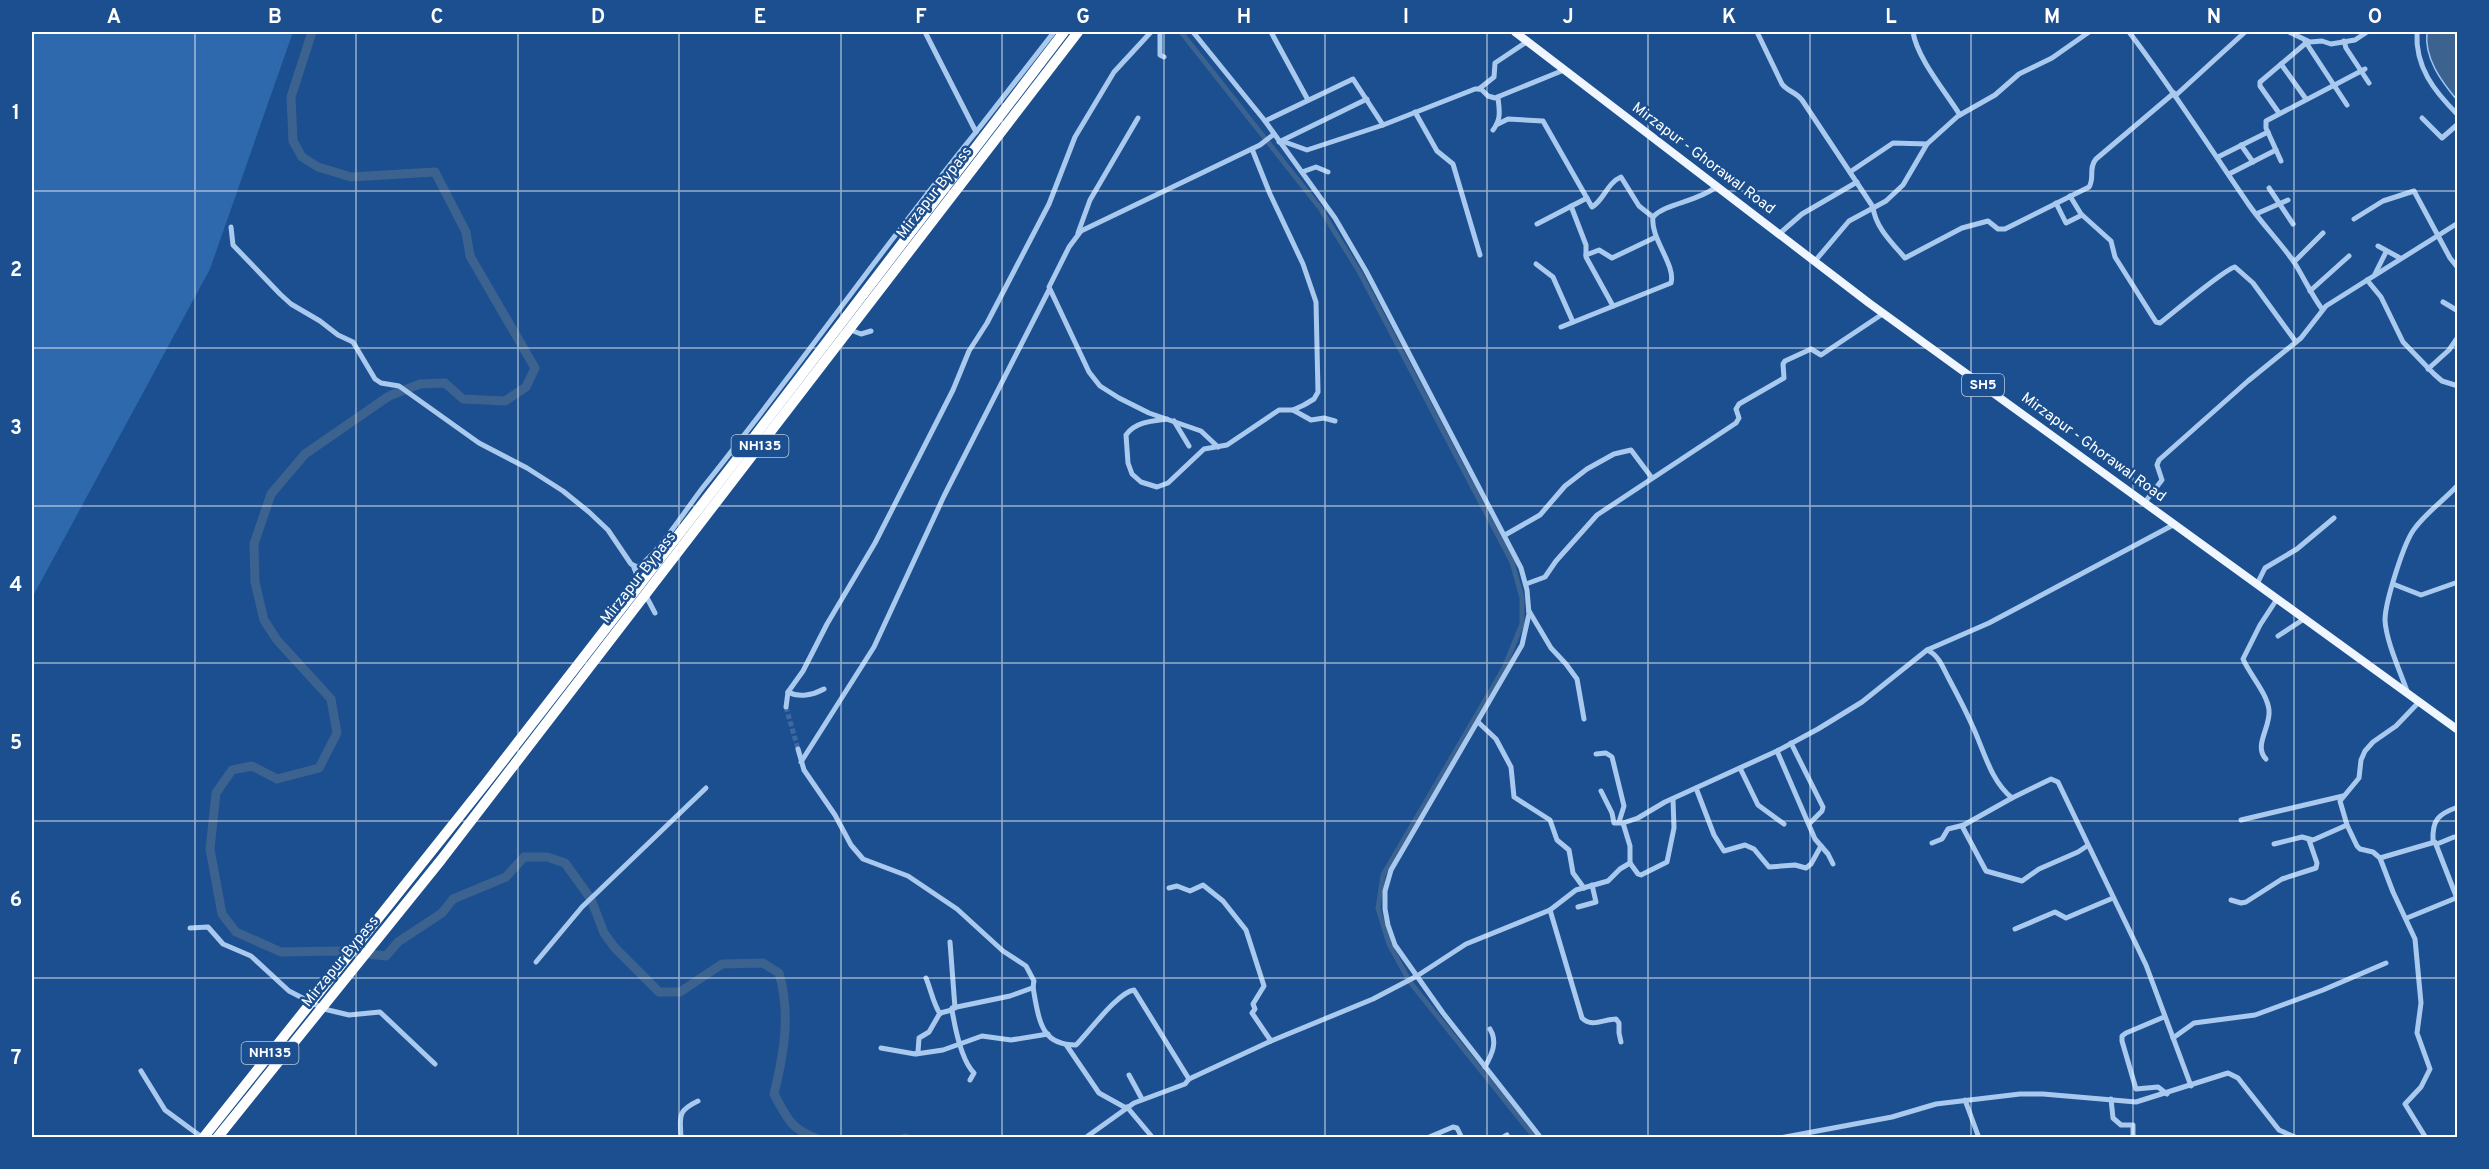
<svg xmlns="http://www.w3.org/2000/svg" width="2489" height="1169" font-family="Overpass,sans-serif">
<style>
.grass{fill:#2e69ad}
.water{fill:#3c6290;stroke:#9cc4f0;stroke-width:1.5}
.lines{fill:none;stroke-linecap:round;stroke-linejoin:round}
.canal{stroke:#3c6290;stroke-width:5}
.river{stroke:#3c6290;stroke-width:9}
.street-tunnel{stroke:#3d69a0;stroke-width:5;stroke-dasharray:5 2.5;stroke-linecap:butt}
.street{stroke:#a9c9ee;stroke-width:5}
.primary{stroke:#f0f6ff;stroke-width:8}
.highway{stroke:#fff;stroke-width:10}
.grid{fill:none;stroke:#fff;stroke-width:1.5;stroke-opacity:0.55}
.labels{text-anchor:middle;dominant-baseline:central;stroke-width:5;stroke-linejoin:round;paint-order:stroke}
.shield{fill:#1b4f8f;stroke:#bbcadd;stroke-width:1.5}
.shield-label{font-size:14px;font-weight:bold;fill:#fff}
.street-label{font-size:15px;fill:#fff;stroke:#1b4f8f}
.neatline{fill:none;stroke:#fff;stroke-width:2}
.grid-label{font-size:20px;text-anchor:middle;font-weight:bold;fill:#fff}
</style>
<rect width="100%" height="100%" fill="#1b4f8f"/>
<path class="grass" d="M32,32h261l-83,237 -178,329z"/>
<path class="water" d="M2427,32h30v68c-16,-19 -33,-42 -30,-68z"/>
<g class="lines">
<path class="canal" d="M1181,32l139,176 40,65 152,289 10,36v26l-18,44 -121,207 -5,33 11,36 21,38 125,156"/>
<g class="river">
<path d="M312,32l-21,65 2,44 9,16 16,10 33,10 84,-5 31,60 4,24 65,112 -9,19 -21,14 -42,-2 -18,-16 -25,1 -31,12 -84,58 -34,40 -17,50 1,38 9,38 13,20 54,59 6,34 -18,35 -42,11 -25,-13 -20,4 -16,23 -6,56 12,65 14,18 45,20 58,-1 47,5 12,-14 44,-29 11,-14 53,-22 18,-20h23l18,6 26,36 13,34 11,15 44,44h21l42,-28 41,-1 16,10c12,41 5,80 -5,121 12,22 16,35 42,44"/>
<path d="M905,1138h1"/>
</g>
<path class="street-tunnel" d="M786,707l12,42"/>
<g class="street">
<path d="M925,32l51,100 78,-100"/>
<path d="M1160,32v23l4,2"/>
<path d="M1193,32l72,89 70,97 31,53 155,297 6,22 2,24 -7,31 -131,225 -6,21v18l3,16 7,20 48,68 98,125"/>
<path d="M1271,32l37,68"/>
<path d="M1757,32l25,52c5,7 14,8 20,16l71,107c2,20 20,37 32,51l57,-30 26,-7 10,8h7l84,-42c6,-9 -1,-19 7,-28l78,-66"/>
<path d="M1913,32c4,26 32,59 47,83"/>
<path d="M2129,32c43,56 80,115 120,173 14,20 31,37 45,57 10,16 17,32 28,47"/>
<path d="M2289,32l21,10 12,-1 9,3 24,-4 12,-8"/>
<path d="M2417,32c-2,35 17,59 41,83"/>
<path d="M2305,41l42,64"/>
<path d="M2344,41l2,7 23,35"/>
<path d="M2281,64l25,35"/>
<path d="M1479,89l15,-12 1,-14 33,-22"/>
<path d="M2175,96l70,-64"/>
<path d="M1415,112l22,39 16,13 27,91"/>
<path d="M2279,113l-19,-27v-4l46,-39"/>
<path d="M2422,118l20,20 16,-14"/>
<path d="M1265,121l88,-42 30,46"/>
<path d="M1498,124l10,-5 35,2 49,86c12,-7 15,-24 29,-30l18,29 14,11"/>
<path d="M1493,130c9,-12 6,-20 5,-33"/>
<path d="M1282,141l25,9 76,-25 92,-36h6l7,7 7,2 69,-28"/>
<path d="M1279,142l88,-43"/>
<path d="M2241,145l12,17"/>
<path d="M2218,157l50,-25"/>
<path d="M2281,161l-15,-33v-7l99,-52"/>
<path d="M1302,172l14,-5 12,5"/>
<path d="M1850,172l43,-29 34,1 31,-28 37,-21 24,-21 33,-16 37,-26"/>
<path d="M2229,174l47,-24"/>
<path d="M2269,188l24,36"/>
<path d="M2070,196l11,18 30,27 4,16 41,65 4,1c13,-10 66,-55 75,-56l18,16 43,59"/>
<path d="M2056,203l10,20 16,-8"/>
<path d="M1571,206l15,39v12l27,49"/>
<path d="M2256,214l32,-14"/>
<path d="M2354,219l29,-18 31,-10 36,67 8,10"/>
<path d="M1537,224l50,-26"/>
<path d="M231,227l2,18 47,49 11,10 29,17 18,14 15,7 22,37 6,4 18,3 80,57 48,25 36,23 26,21 19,18 23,34 6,3c20,-11 51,-61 67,-81 93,-116 178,-238 272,-354"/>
<path d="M1078,233l12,-33 48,-82"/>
<path d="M1779,234l23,-20 55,-32"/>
<path d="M2378,246l22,12"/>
<path d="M1586,255l13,-5 13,8 44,-21"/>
<path d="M1815,261l34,-40 37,-20 17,-16 24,-41"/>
<path d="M2294,262l29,-29"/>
<path d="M1536,264l17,13 20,45"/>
<path d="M2375,274l11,-22"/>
<path d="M2367,280l14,17 22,45 31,32 8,7 16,5"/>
<path d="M2310,291l39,-35"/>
<path d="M2443,302l15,9"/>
<path d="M1561,327l110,-44c5,-18 -21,-45 -18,-66 13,-14 44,-15 63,-30"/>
<path d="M848,329l13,5 10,-3"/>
<path d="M2428,369l21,-19 9,-13"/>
<path d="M1293,410l18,10 13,-2 11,3"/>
<path d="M1167,419c-15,2 -32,3 -41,16l2,28 4,11 9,8 16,5 11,-4 36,-34 23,-4 52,-35h14l11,-5 10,-6 4,-7 -2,-90 -13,-38 -33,-70 -18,-45"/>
<path d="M1174,421l15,25"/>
<path d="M1218,447l-17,-16 -52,-18 -30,-15 -19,-12 -11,-14 -40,-85 20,-40 12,-16 179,-86 14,-11"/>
<path d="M2145,502l17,-22 -5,-15 2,-5 89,-79 53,-43 25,-32 132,-83"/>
<path d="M1505,535l35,-20 25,-29 22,-17 27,-15 17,-4 21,28"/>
<path d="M633,565l7,18"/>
<path d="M1526,584l19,-7 11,-16 41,-46 139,-92 3,-5 -3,-9 3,-5 45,-26 -1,-14 2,-3 26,-12 10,6 63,-42"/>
<path d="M2257,584l8,-16 32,-19 37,-31"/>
<path d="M2393,584l28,11 37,-13"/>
<path d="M645,594l10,19"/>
<path d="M1529,611l22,37 15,16 11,15 7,40"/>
<path d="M2278,636l26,-17"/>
<path d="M1927,650c12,5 16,18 22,29 8,15 16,30 23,46 12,25 18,55 40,73l39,-19 7,3 88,183 45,121"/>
<path d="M2407,691c-7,-20 -21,-50 -22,-71 0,-17 19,-79 30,-92 12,-16 29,-28 43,-43"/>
<path d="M788,692c11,6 25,3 36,-3"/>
<path d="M2419,702l-23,24 -23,16 -8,9 -4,9 -2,18 -19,23 7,24 10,21 3,3 13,3 7,6 13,34 22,47 6,64 -4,30 13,36 -9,18 -16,17 21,34"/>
<path d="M786,707l2,-15 15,-21 24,-47 48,-81 78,-153 16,-39 18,-28 62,-119 26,-67 39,-65 37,-40"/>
<path d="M1478,722l18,17 15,28 3,30 36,23 7,20 12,10 4,23 11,15"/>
<path d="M1791,743l32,64 -1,4 -13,13"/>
<path d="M798,749l6,21 31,45 16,30 12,14 45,17 49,33 46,42 23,15 8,15c-2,7 0,10 1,18 5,26 9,46 41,46 13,-13 42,-53 58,-55l55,89"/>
<path d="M1777,751l38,88 13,15 5,10"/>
<path d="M1596,754l10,-1 6,4 12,49 -5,16"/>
<path d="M2266,759c-13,-13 5,-32 3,-49 -2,-17 -19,-35 -26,-51l17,-34 17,-26"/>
<path d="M801,762l73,-115 70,-151 105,-206"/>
<path d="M1740,768l18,37 26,19"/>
<path d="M1696,788l18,47 10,16 21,-6 9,4 15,18 26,-2 11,3 5,-4 10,-18"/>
<path d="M1601,791l11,22 2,10h8"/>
<path d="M2012,798l-50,28 24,45 36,10 17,-12 39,-17 9,-6"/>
<path d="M2241,820l102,-24"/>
<path d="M2433,841c-1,-21 5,-27 25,-34"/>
<path d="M1932,843l10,-4 6,-10 16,-4"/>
<path d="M2274,844l28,-7 11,3 34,-15"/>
<path d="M2437,844l17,-7"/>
<path d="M2380,858l55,-16 23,59"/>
<path d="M1630,863l8,11 3,1 26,-13 7,-34 -1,-29"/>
<path d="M1169,888l8,-2 13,5 13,-6 20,16 23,29 18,56 -11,18 2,5 -3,4 19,28"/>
<path d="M2231,900l10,3 5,-1 36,-23 34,-11 1,-5 -8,-23"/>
<path d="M1578,907l18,-5 -4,-17"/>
<path d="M1550,910l32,108c10,10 22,1 34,1l3,4v10l2,9"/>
<path d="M2407,918l49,-20"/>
<path d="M190,928l18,-1 15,17 28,12 38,35 35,18 25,6 31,-3 55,52"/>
<path d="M2015,929l40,-17 11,6 47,-20"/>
<path d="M950,942l5,66"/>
<path d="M536,962l46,-55 124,-119"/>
<path d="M926,978c5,12 7,25 14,36"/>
<path d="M952,1010c3,18 9,50 22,63l-4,7"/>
<path d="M2164,1017l-38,16 -4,3v5l14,48 22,-2 9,7"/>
<path d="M2173,1038l21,-15 61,-8 68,-25 63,-27"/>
<path d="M1067,1046l32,47 27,15"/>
<path d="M881,1048l34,6 3,-2 1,-14 10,-6 11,-19 12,-3v-2l58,-12 22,-8"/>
<path d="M916,1054l27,-4 39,-14 29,4 37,-6"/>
<path d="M1485,1067c7,-13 13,-25 5,-38"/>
<path d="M141,1071l24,39 38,28"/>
<path d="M1129,1075l13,24"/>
<path d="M2111,1099l2,19 8,7h12v13"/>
<path d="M1965,1100l14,38"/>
<path d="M1127,1107l26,31"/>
<path d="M681,1138c-1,-22 -4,-27 17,-37"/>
<path d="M1085,1138l49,-35 51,-19 4,-5 82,-38 102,-42 44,-23 49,-32 84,-34 26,-20 32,-9 12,-12 10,-6v-17l-7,-23 15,-5 27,-16 112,-51 41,-22 44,-27 65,-52 62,-27 186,-99"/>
<path d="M1427,1138l26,-11 4,1 5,10"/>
<path d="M1502,1138l5,-3"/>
<path d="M1780,1138l112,-21 44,-13 84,-10h23l93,8 92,-29 10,5 41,52 18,8"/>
</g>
<path class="primary" d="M1515,32l354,271 589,427"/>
<g class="highway">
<path d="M203,1138l283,-355 252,-325 326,-426"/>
<path d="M217,1138l224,-278 637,-828"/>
</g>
</g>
<path class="grid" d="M195,32v1106M356,32v1106M518,32v1106M679,32v1106M841,32v1106M1002,32v1106M1164,32v1106M1325,32v1106M1487,32v1106M1648,32v1106M1810,32v1106M1971,32v1106M2133,32v1106M2294,32v1106M32,191h2426M32,348h2426M32,506h2426M32,663h2426M32,821h2426M32,978h2426"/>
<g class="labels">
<g class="shield">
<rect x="1962" y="374" width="42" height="22" rx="4.5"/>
<rect x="731.5" y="435" width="57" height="22" rx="4.5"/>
<rect x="241.5" y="1042" width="57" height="22" rx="4.5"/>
</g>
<g class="shield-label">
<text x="1983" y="385">SH5</text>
<text x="760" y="446">NH135</text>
<text x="270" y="1053">NH135</text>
</g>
<g class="street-label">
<text transform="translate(1703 159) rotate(37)">Mirzapur - Ghorawal Road</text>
<text transform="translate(935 193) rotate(-52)">Mirzapur Bypass</text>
<text transform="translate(2093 448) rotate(36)">Mirzapur - Ghorawal Road</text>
<text transform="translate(639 578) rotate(-52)">Mirzapur Bypass</text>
<text transform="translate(341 962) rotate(-51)">Mirzapur Bypass</text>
</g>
</g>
<rect width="2489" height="1169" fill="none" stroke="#1b4f8f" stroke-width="66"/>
<rect x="33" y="33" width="2423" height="1103" class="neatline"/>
<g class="grid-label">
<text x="114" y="23">A</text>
<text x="275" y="23">B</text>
<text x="437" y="23">C</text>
<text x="598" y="23">D</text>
<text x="760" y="23">E</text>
<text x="921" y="23">F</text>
<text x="1083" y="23">G</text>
<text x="1244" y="23">H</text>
<text x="1406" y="23">I</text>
<text x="1568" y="23">J</text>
<text x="1729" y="23">K</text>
<text x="1891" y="23">L</text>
<text x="2052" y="23">M</text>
<text x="2214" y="23">N</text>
<text x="2375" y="23">O</text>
<text x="16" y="119">1</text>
<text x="16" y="276">2</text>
<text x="16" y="434">3</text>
<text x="16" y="591">4</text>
<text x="16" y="749">5</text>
<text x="16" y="906">6</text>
<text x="16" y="1064">7</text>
</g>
</svg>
